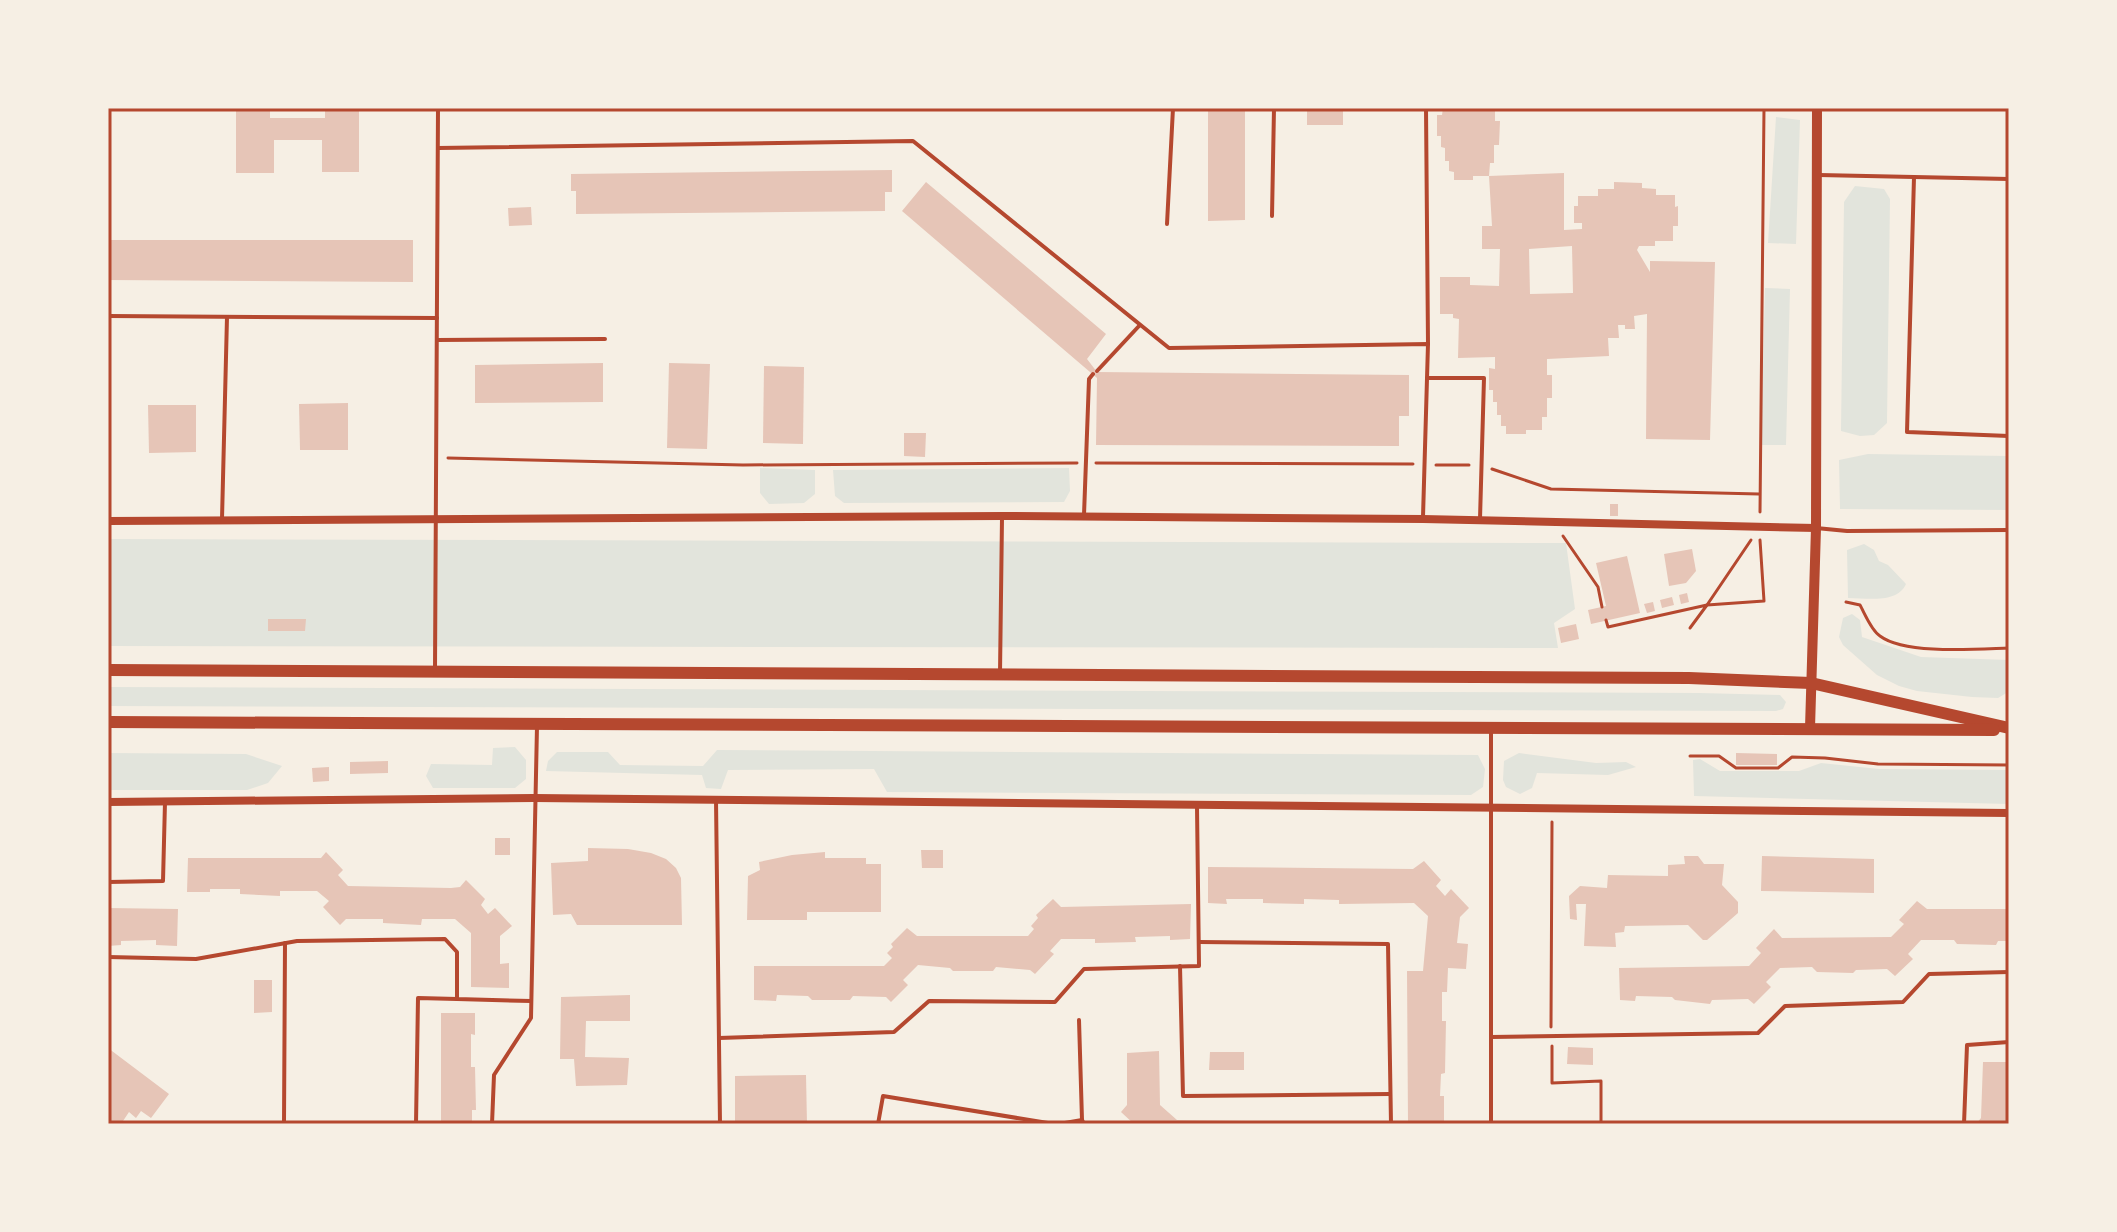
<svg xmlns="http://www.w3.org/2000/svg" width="2117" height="1232" font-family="'Golos Text',sans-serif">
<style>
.green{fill:#e2e4dc}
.building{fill:#e6c5b7;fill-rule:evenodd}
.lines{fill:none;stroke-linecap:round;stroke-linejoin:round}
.path{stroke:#b5482f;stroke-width:3}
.service{stroke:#b5482f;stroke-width:4}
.minor{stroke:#b5482f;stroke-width:8}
.tertiary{stroke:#b5482f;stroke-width:10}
.primary{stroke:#b5482f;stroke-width:12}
.neatline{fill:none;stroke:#b5482f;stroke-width:3}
</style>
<rect width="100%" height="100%" fill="#f6efe4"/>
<g class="green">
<path d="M1776,117l24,3 -4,124 -28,-1z"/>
<path d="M1855,186l29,3 6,10 -3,224 -13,12 -14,1 -19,-5 3,-229z"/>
<path d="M1765,288l25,1 -4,156h-25z"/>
<path d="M1868,454l141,2v54l-169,-1 -1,-49z"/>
<path d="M760,468l55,2v24l-11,9 -35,1 -9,-11z"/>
<path d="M1069,468l1,23 -6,11 -220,1 -9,-7 -2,-26z"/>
<path d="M108,539l1458,4 9,66 -21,14 4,25 -1450,-2z"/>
<path d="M1864,544l10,6 5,11 9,4 18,19c-9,20 -39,14 -58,14l-1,-48z"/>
<path d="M1852,614l8,6 2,17 59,20 88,3 -1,32 -10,6 -26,-1 -55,-6 -18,-5 -22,-11 -34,-30 -4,-8 4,-19z"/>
<path d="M108,687l1591,6 81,2 6,7 -3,7 -7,2 -1668,-5z"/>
<path d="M515,747l11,13v19l-11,9h-82l-7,-12 5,-12 61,1 1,-17z"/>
<path d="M717,750l761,5 7,14 -2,18 -12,8 -584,-3 -13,-23 -146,1 -7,19 -15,-1 -4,-13 -156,-4 2,-10 9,-9h51l12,13 83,1z"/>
<path d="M108,753l138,1 36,12 -14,17 -21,7h-139z"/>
<path d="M1519,753l77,10 30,-1 10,5 -28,8 -71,-2 -5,15 -12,6 -14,-7 -3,-7 1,-19z"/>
<path d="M1700,759l20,12h79l22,-8 58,6 130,1v34l-315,-8 -1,-36z"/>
</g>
<g class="building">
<path d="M236,108h34v10h55v-10h34v64h-37v-32h-48v33h-38z"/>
<path d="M1208,108h37v112l-37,1z"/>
<rect x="1307" y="108" width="36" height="17"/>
<path d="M1443,108h52v13h5l-1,24h-5v18h-4l-1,13 75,-3v57l18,-1v-6h-8v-17h4v-10h20v-7h16v-7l28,1v5l14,1v6h19v12l3,-1v20h-5v15h-18v5h-16l-2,4 13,22v-11l65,1 -5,178 -64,-1 1,-125 -13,2 1,13h-10v-4h-7l1,13h-11l1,18 -62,3v16h5v23h-5v19h-5v13h-16v4h-20v-8h-5v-11h-4v-13h-4v-12h-4v-22l6,1v-12l-37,1 1,-39 -6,-1v-4h-13v-37h30v8l29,1 1,-37h-18v-23h10l-3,-50h-16v4h-19v-8l-5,-1v-10h-4v-13l-4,-1v-11h-4v-21h5zM1572,246l1,47 -43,1 -1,-45z"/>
<path d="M892,170v22h-7v19l-309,3v-23h-5v-17z"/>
<path d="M926,182l180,152 -19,25 10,13 312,3v41h-10v30l-303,-1 1,-67 -195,-167z"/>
<path d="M531,207l1,18 -23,1 -1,-18z"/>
<path d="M108,240h305v42l-305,-2z"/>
<path d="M603,363v39l-128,1v-38z"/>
<path d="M669,363l41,1 -3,85 -40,-1z"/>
<path d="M764,366l40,1 -1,77 -40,-1z"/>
<path d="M348,403v47h-48l-1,-46z"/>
<path d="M148,405h48v47l-47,1z"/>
<path d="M904,433h22l-1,24 -21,-1z"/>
<rect x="1610" y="504" width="8" height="12"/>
<path d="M1692,549l4,22 -10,12 -17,3 -5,-32z"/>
<path d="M1627,556l13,57 -49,11 -3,-14 18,-4 -10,-43z"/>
<path d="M1687,593l2,9 -8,2 -2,-9z"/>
<path d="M1672,597l2,8 -12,3 -2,-8z"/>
<path d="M1653,602l2,9 -8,2 -3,-9z"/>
<path d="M268,619h38l-1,12h-37z"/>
<path d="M1576,624l3,15 -18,4 -3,-15z"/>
<path d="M1736,753l41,1v11h-41z"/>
<path d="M388,761v12l-38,1v-12z"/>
<path d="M329,767v14l-16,1 -1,-14z"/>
<rect x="495" y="838" width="15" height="17"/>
<path d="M588,848l40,1 23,4 15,6 10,9 5,10 1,47h-105l-6,-11 -18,1 -2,-52 37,-2z"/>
<path d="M921,850h22v18h-21z"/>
<path d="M326,852l17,18 -5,5 10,11 103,2 9,-1 6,-7 19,19 -4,6 7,9 7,-6 17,18 -12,10v28l9,-1v25l-38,-1v-54l-16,-14h-33l-1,6 -38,-2v-4h-37l-6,6 -17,-18 6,-6 -12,-10h-37v5l-40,-2v-5h-30v3h-23l1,-34h133z"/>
<path d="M825,852v6h41v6h15v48h-74v8h-60l1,-44 12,-6 -1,-8 33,-7z"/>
<path d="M1684,856h14l6,8h20l-2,21 16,17v11l-31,27h-4l-15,-15 -63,1 -1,6 -9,1 1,14 -32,-1 2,-42h-10l1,16 -7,-1 -1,-23 11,-10 27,2 1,-13 60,1v-11l17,-1z"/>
<path d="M1762,856l112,3v34l-113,-2z"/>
<path d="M1424,861l17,19 -5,6 9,10 6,-7 18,19 -9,9 -3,26 11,1 -2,25 -18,-1 -1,24h-5v29h4l-1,52 -4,1 -1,22h4v27h-36l-1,-152h16l5,-55 -14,-13 -75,1v-4l-35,-1v5l-41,-1v-4h-37l1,5 -19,-1v-36l205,2z"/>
<path d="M1053,899l8,8 130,-3 -1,35 -20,1v-4l-35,1 1,5 -41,1v-4h-34l-11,12 4,3 -19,20 -5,-4 -34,-3 -3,4h-40l-3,-3 -32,-3 -15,15 5,5 -17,17 -5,-5 -33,-1 -3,4h-38l-4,-4 -31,-1 -1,6 -22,-1v-34h130l8,-8 -5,-5 6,-6 -2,-3 16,-16 10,8h111l6,-7 -3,-3 7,-8 -2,-3z"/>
<path d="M1917,901l10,8h82v32h-11l-2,4 -39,-1 -3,-4h-33l-13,14 5,5 -18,17 -8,-7 -31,1 -3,3 -36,-1 -5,-5 -32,1 -14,14 5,5 -17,17 -6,-5 -36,1 -2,4 -35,-4 -3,-3 -36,-1 -1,5 -15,-1 -1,-32 130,-2 12,-13 -5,-5 18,-19 8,9 109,-1 13,-13 -5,-4z"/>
<path d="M108,908l70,1 -1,37 -21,-1v-5l-35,1v4l-13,1z"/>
<path d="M254,980h18v32l-18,1z"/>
<path d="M630,995v26h-44l-1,36 44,1 -2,27 -51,1 -2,-27h-14l1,-62z"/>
<path d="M441,1013h34v22l-4,-1v33h4l1,43h-4v14h-31z"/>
<path d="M1568,1047l25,1v17l-26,-1z"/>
<path d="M108,1048l61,46 -18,24 -10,-7 -5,7 -7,-6 -8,12h-13z"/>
<path d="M1159,1051l1,54 17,15 69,1v3h-112l-13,-12 6,-7v-52z"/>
<path d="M1210,1052h34v18h-35z"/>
<path d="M1983,1062h26v62h-33l5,-6z"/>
<path d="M806,1075l1,49h-72v-48z"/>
</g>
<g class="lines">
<g class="path">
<path d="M448,458l295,7 334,-2"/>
<path d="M1096,463l317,1"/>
<path d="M1436,465h33"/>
<path d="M1492,469l59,20 208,5"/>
<path d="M1760,512l4,-404"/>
<path d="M1563,536l35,51 4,20"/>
<path d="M1751,540l-44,65 57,-4 -4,-61"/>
<path d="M1846,602l14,3c5,9 11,25 20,31 25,19 98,13 129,12"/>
<path d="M1606,620l2,7 99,-22 -17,23"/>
<path d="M1690,756h29l17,12h42l14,-11 33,1 53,6 131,1"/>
<path d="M1551,1027l1,-205"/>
<path d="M1552,1046v37l49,-2v43"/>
</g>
<g class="service">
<path d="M1426,108l2,236"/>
<path d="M438,148l475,-7 256,207 259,-4 -5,173"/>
<path d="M1819,175l190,4"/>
<path d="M1914,177l-7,255 102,4"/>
<path d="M1272,216l2,-108"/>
<path d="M1167,224l6,-116"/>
<path d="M108,316l329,2"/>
<path d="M437,340l168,-1"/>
<path d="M1097,371l42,-45"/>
<path d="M1427,378h57l-4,141"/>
<path d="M1084,515l5,-136 4,-5"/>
<path d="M222,519l5,-202"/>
<path d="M1816,528l31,3 162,-1"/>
<path d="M435,670l3,-562"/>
<path d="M1000,673l2,-155"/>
<path d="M716,800l4,324"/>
<path d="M108,882l55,-1 2,-79"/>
<path d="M1199,942l189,2 3,180"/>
<path d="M108,957l88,2 101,-18 148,-2 12,13v47l74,2"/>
<path d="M1180,966l3,130 207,-2"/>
<path d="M1079,1020l3,100 2,4"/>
<path d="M1491,1037l267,-4 27,-27 118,-4 26,-28 80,-2"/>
<path d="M719,1038l175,-6 35,-31 126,1 29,-33 115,-3 -2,-159"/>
<path d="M284,1124l1,-181"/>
<path d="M416,1124l2,-126 39,1"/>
<path d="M492,1124l2,-49 37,-57 6,-292"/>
<path d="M878,1124l5,-28 171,28"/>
<path d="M1059,1124l23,-4"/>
<path d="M1491,1124v-394"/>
<path d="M1964,1124l3,-79 42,-3"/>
</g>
<g class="minor">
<path d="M108,521l894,-5 421,3 393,9"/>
<path d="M108,802l426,-4 1475,15"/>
</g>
<path class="tertiary" d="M1810,728l6,-200 1,-420"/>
<g class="primary">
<path d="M108,670l1581,8 122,5 198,45"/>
<path d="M108,722l1886,8"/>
</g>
</g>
<rect width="2117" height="1232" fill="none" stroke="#f6efe4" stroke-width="220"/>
<rect x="110" y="110" width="1897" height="1012" class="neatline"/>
</svg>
